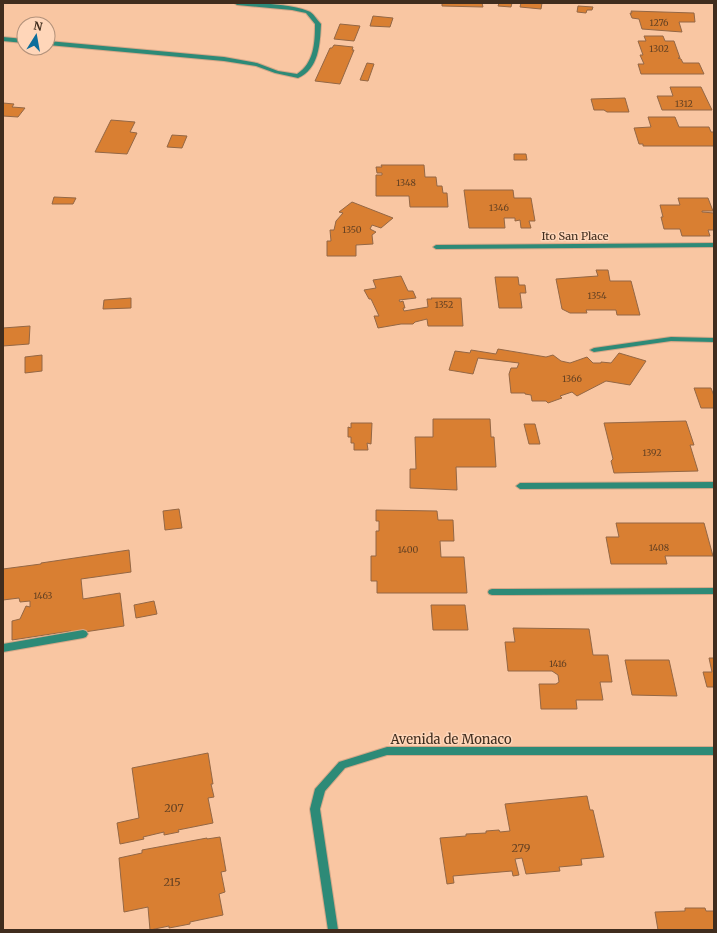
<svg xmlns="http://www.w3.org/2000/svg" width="717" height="933" font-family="Merriweather,serif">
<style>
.building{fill:#d97f32;stroke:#946745}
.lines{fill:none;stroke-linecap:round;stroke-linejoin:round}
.service-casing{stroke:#d4a788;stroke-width:2}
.minor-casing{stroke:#d4a788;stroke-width:2}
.service{fill:#2d8a77;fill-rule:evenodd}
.minor{fill:#2d8a77;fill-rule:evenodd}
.labels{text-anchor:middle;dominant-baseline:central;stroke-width:3;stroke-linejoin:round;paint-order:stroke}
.number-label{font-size:9px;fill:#664223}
.street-label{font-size:11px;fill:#402d1e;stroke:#ffd6b9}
.near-number-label{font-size:11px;fill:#664223}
.near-street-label{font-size:13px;fill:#402d1e;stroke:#ffd6b9}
</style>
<rect width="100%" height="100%" fill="#f9c6a2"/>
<g class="building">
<path d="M442,3h40l1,4 -41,-1z"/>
<path d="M499,3h13l-1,4 -13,-1z"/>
<path d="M521,3h21l-1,6 -21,-2z"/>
<path d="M578,6l15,1 -1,3h-5l-1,3 -9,-1z"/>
<path d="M631,11l63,2 1,9h-16l3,10 -40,-3 -3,-10 -7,-1 -2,-5h2z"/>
<path d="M373,16l20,2 -3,9 -20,-1z"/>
<path d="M340,24l20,2 -6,15 -20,-2z"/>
<path d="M644,36h19l2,5h9l6,17h-2l3,1 2,4h16l5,11h-63l-3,-10h6l-4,-9h3l-5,-14h8z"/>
<path d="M334,45l19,2 -1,3h2l-14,34 -25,-3 15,-33h2z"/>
<path d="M367,63l7,1 -6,17 -8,-1z"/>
<path d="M670,87h31l11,23h-50l-5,-14h16z"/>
<path d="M625,98l4,14h-22l-3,-2h-10l-3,-11z"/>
<path d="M3,103l11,1 -2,3 13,1 -7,9 -15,-1z"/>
<path d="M648,117h27l4,10h30l2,5h3v14h-71v-2h-4l-5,-16 17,-1z"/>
<path d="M111,120l24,2 -5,10 7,1 -10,21 -32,-2z"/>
<path d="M172,135l15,1 -5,12 -15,-1z"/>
<path d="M514,154h12l1,6h-13z"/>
<path d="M381,165h43l1,12h11l1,9h5l1,7h4l1,14h-38l-1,-11h-33v-21h6v-2h-5l-1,-6h6z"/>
<path d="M464,190h49l1,8h17l4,23h-6l2,7h-10l-1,-8 -5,1v-3h-11l1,10h-36z"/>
<path d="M54,197l22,1 -3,6h-21z"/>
<path d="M678,198h30l5,13h-11v1l12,1v17h-6l2,6h-28l-2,-7h-16l-3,-12h2l-3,-12h20z"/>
<path d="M352,202l41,16 -12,10 -9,-3 -2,4 6,3 -4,3 1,9 -17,1v11h-29v-15h4l-1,-11h4l2,-9 7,-8 -4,-1z"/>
<path d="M596,270h12l2,11h21l9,34h-23l-1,-5h-30l1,3h-17l-8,-4 -6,-30 42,-3z"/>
<path d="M401,276l7,15h5l3,7 -17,2 1,2 3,-1 2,7h-2l1,3 24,-4 -1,-8h5l-1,-1h30l2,28h-35l-1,-7 -12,3 -2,2h-12l-23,4 -4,-12h5l-8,-17h-2l-5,-9 12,-2 -3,-8z"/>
<path d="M495,277h23l1,8h6l1,8h-6l2,15h-23z"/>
<path d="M131,298v10l-28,1 1,-9z"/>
<path d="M30,326l-1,18 -26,2v-18z"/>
<path d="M498,349l48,8 7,-2 8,6 9,2 17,-6 6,6h8v-1l10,1 8,-10 27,8 -16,24 -24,-4 -29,15 -5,-4 -12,4 2,2 -14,5 -2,-2h-14l-1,-6 -6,-1v-1h-14l-2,-19 2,-6h6l2,-5 -41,-5 -5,16 -24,-4 6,-19 15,2 1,-3 25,4z"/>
<path d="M42,355v16l-17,2v-16z"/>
<path d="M694,388h17l3,8v12h-13z"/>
<path d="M433,419h57l1,18h3l2,30h-40l1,23 -47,-2v-19h6l-1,-32h18z"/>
<path d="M686,421l8,24h-4l8,26 -84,2 -3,-12 2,-2 -9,-36z"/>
<path d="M351,423h21l-1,21 -4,-1 1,7h-14v-7h-3v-6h-3v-10l3,1z"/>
<path d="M524,424h11l5,20h-11z"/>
<path d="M179,509l3,19 -17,2 -2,-19z"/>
<path d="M376,510l61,1 1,9h15l1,21h-14l1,16h23l3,36h-90v-12h-6v-25h5v-25h3v-10h-3z"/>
<path d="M616,523h88l9,33h-48l2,8h-56l-5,-27h13z"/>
<path d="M129,550l2,22 -50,7 2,20 37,-6 4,33 -53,8v-3l-59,9v-19l8,-2 6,-13 4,1v-6l-10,1 -1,-4 -16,2v-31l38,-5v-1z"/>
<path d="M154,601l3,13 -21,4 -2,-13z"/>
<path d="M431,605h34l3,25h-35z"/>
<path d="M513,628l76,1 4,26h15l4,27h-12l3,18h-27l1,9h-36l-2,-25h17l3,-2 -1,-7 -6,-4h-44l-3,-29h10z"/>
<path d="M709,658h5v29h-7l-4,-15h9z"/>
<path d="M625,660h44l8,36 -45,-1z"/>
<path d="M208,753l5,31h-2l3,13 -6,1 5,25 -35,7 1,2 -15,3v-3l-21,5 1,2 -24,5 -3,-21 22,-5 -7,-50z"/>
<path d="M587,796l3,14h3l11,47 -23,2 1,6 -23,2 1,4 -34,3 -4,-16 -7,1 4,16 -6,1 -1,-5 -59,5 1,7 -7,1 -7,-46 26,-2v-2l20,-1v-2l13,-1 1,2 10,-1 -5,-27z"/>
<path d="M220,837l6,34 -5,1 4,20 -6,2 4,21 -33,7v2l-21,4v-2l-19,4 -2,-23 -24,5 -5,-54 23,-5v-3l65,-12v1z"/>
<path d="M685,908h20l1,3h8v19h-56l-3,-18 30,-1z"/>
</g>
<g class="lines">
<defs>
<g id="service">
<path d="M234,3c21,0 55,0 74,8 5,1 9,9 13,13 -1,20 -2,45 -23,54l-23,-5 -19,-7 -32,-5 -176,-16v-4l176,16 33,6 21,8 19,3c17,-11 18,-31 18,-50l-9,-11 -14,-3 -55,-5z"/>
<path d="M3,37l21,2v4l-21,-2z"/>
<path d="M671,337l43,1v4l-43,-1 -77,11 -4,-2 4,-2z"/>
<path d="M714,482v6l-194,1 -4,-3 4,-3z"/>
<path d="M83,630l3,1 2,3 -2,3 -3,1 -80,14v-8z"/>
</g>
<g id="minor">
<path d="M714,243v4l-278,2 -3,-2 3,-2z"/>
<path d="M714,588v6l-222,1 -3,-1 -1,-2 1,-2 3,-1z"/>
<path d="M387,747h327v8h-327l-42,13 -20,23 -5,18 18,121h-10l-18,-121 5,-20 24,-27z"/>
</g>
</defs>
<use href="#service" class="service-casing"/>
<use href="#minor" class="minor-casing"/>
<use href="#service" class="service"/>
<use href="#minor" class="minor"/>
</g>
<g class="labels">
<g class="number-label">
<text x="659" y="22">1276</text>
<text x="659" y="48">1302</text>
<text x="684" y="103">1312</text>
<text x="406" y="182">1348</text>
<text x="499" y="207">1346</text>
<text x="352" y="229">1350</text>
<text x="597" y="295">1354</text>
<text x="444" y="304">1352</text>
<text x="572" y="378">1366</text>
<text x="652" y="452">1392</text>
<text x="659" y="547">1408</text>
<text x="408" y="549">1400</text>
<text x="43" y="595">1463</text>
<text x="558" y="663">1416</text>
</g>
<g class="street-label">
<text x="575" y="236">Ito San Place</text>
</g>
<g class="near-number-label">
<text x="174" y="808">207</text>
<text x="521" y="848">279</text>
<text x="172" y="882">215</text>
</g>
<g class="near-street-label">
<text x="451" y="739">Avenida de Monaco</text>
</g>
</g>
<rect width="717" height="933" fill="none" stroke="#402d1e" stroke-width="8"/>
<g transform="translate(36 36) rotate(11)"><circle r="19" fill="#ffd6b9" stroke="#b3927b"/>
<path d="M0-3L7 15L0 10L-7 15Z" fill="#0c6d9b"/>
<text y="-6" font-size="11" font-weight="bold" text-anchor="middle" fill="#402d1e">N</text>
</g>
</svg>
